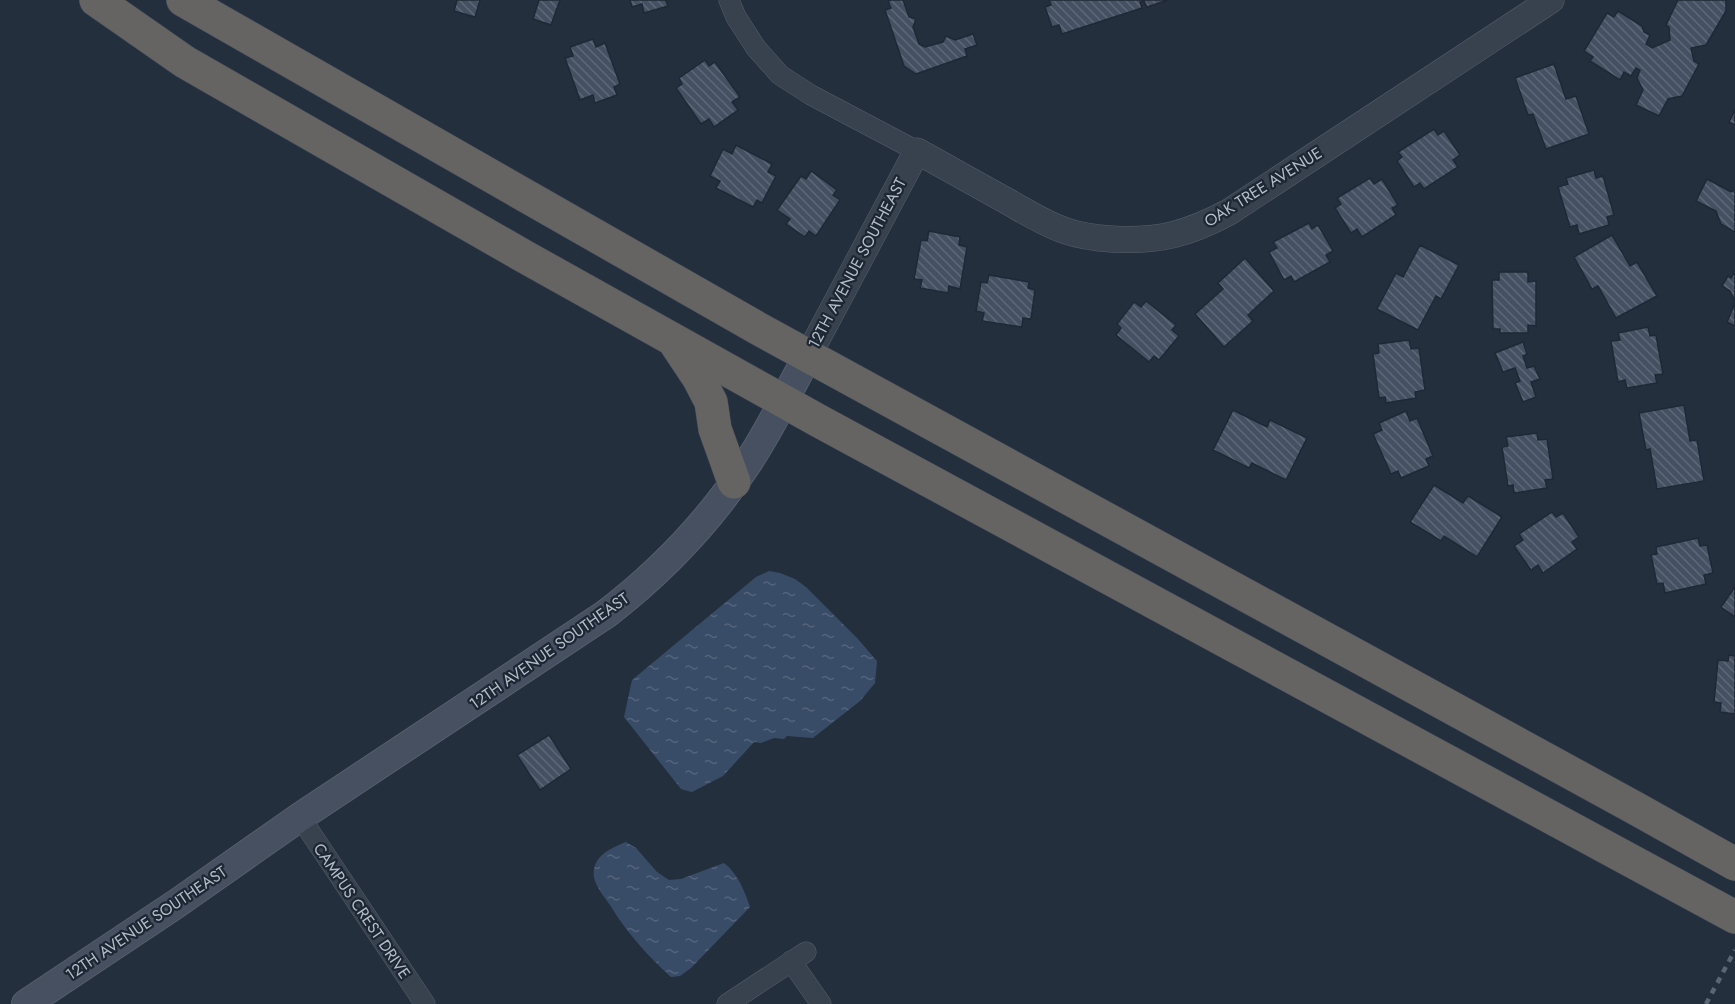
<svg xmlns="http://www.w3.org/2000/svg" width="1735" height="1004" font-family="Jost,sans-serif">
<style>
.water{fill:url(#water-ripples)}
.building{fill:url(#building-back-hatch);stroke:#1f2835;stroke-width:1.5}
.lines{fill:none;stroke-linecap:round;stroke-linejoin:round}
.minor-casing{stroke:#565f6c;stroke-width:21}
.tertiary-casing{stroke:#565f6c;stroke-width:27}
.secondary-casing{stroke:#565f6c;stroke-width:30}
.trunk-casing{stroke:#434c59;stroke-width:34}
.minor{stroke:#38414e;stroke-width:20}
.tertiary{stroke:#38414e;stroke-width:26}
.secondary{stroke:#465061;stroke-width:28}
.trunk{stroke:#656462;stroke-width:33}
.rail{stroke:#5a6575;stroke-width:4.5;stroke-dasharray:6 6;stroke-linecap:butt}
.labels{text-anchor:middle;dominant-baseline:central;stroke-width:4.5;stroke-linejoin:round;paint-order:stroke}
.street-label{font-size:16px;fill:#b4bcc9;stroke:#1d2633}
</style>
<defs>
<pattern id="water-ripples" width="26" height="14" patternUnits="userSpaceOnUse" patternTransform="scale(1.5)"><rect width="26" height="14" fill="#394c67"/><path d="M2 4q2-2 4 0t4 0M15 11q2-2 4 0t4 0" fill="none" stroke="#53647b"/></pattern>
<pattern id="building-back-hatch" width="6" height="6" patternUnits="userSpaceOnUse" patternTransform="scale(1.5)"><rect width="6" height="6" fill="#455162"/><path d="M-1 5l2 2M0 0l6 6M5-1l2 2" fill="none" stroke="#5d6877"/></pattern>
</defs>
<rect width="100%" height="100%" fill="#242f3e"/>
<g class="water">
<path d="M769,571l11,2 15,6 11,8 51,51 20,23 -2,22 -15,18 -47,37 -26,-2 -3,3 -10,-1 -13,5 -7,-1 -31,34 -31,16 -11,-3 -57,-72 8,-37 124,-103z"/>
<path d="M626,842l10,6 21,24 12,8 12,-1 43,-16c14,11 20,27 26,44l-59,61 -11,8 -9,1c-24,-22 -44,-44 -61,-72 -8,-12 -22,-26 -14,-42 5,-11 20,-17 30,-21z"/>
</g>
<g class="building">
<path d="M457,0h23l-5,17 -21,-6z"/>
<path d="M539,0h21l-9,25 -18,-6z"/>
<path d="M630,0h38l-2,1 2,5 -24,7 -2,-9 -10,3z"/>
<path d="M891,0h12l6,17 7,2 -3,8 6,17 6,3 18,-5 3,-6 9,4 18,-6 4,11 -12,4 2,7 -51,18 -12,-8 -19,-56 6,-2 -3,-7z"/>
<path d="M1049,0h119l-21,7 -3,-6 -4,1 2,6 -80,26 -3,-9 -7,2 -7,-20 6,-2z"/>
<path d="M1678,0h48v11l-20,34 -15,3 3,13 5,3 -17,32 -14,3 -9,17 -23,-11 7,-15 -6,-12 3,-8 -4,-2 -5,8 -7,-4 -4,8 -30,-19 3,-4 -9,-6 23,-38 7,4 4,-6 24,15 2,6 6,3 -4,9 6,4 18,-8 -1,-13 -3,-2z"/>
<path d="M593,39l3,8 9,-4 15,41 -6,3 3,8 -22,8 -2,-8 -13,5 -15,-42 8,-2 -3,-9z"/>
<path d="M705,60l4,6 6,-4 25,35 -8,5 6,8 -24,17 -5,-8 -8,5 -25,-36 6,-4 -3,-6z"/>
<path d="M1554,64l12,35 10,-3 13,38 -43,15 -13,-35 -5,1 -13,-37z"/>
<path d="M1735,110v15l-6,-3z"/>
<path d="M1434,129l4,6 6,-4 16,24 -7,5 5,7 -34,22 -4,-6 -6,4 -17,-26 5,-4 -4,-5z"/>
<path d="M736,145l36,19 -4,8 8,4 -14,27 -5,-3 -4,7 -37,-19 4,-7 -10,-5 13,-27 9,5z"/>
<path d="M1594,170l2,8 7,-2 11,39 -7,2 2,8 -30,9 -2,-9 -7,2 -12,-40 10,-3 -2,-6z"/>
<path d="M811,171l26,19 -4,5 7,5 -24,36 -7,-5 -4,6 -19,-13 4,-5 -13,-9 24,-34 5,3z"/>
<path d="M1370,178l4,6 8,-5 16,26 -6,3 4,7 -34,22 -5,-8 -6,4 -16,-25 6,-4 -4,-6z"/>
<path d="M1707,179l24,13 4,-2v42l-14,-8 -5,-13 -20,-10z"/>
<path d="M1309,223l3,6 6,-4 15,26 -7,4 4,7 -36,20 -3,-6 -7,4 -15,-28 8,-4 -4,-6z"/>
<path d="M929,231l31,6 -1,8 8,2 -7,42 -11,-3 -1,7 -28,-5 2,-8 -8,-1 7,-39 6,1z"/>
<path d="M1612,235l18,31 7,-4 20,34 -41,22 -18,-32 -6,3 -18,-32z"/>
<path d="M1420,245l39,20 -18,34 -5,-3 -18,34 -41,-21 19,-36 7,4z"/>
<path d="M1245,258l29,33 -26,24 5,6 -29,26 -29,-33 28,-25 -5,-6z"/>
<path d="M1499,272h29v10l8,-1v45l-8,-1v8h-28v-4h-7l-1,-49h7z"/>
<path d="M1735,272v29l-5,-10 -8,-5 6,-10 3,2z"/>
<path d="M989,275l40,7 -1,6 7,2 -4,29 -8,-1 -1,9 -40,-6 2,-8 -8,-2 5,-29 6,1z"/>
<path d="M1146,301l30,24 -4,5 7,6 -20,24 -5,-4 -5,6 -33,-27 5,-7 -4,-4 17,-22 7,5z"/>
<path d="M1735,303v23l-8,-4z"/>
<path d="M1648,327l2,9 6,-1 7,39 -8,1 2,8 -30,5 -2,-8 -7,2 -7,-41 9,-1 -2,-7z"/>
<path d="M1409,340l2,9 8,-1 6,42 -10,2 1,6 -30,5 -1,-6 -6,1 -6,-44 6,-1 -1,-9z"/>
<path d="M1523,342l4,12 -4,2 4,12 7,-2 6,13 -9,3 5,15 -13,5 -8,-19 5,-2 -5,-13 -12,4 -8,-19z"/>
<path d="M1684,405l6,36 7,-1 7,41 -47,8 -7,-40 -4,1 -7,-37z"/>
<path d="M1233,410l34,17 3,-7 37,18 -21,42 -34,-17 -3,5 -36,-18z"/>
<path d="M1406,411l4,10 7,-3 16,38 -7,3 3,7 -28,12 -3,-7 -7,3 -18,-40 9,-4 -3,-7z"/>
<path d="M1537,433l1,7 9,-1 6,40 -8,1 2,8 -33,5 -1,-8 -5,1 -6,-39 6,-1 -2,-9z"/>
<path d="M1434,485l29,18 5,-7 34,21 -25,40 -33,-21 -3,5 -31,-19z"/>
<path d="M1552,512l4,5 7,-4 16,24 -7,5 5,7 -34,24 -5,-8 -7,5 -17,-24 9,-6 -4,-6z"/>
<path d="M1698,538l2,8 7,-1 6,28 -9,2 2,9 -41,9 -2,-10 -6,1 -6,-29 6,-1 -1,-7z"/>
<path d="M1735,587v30l-14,-10z"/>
<path d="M1729,655l6,1v58l-15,-2 1,-9 -7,-1 4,-42 10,1z"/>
<path d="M549,735l22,34 -31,21 -23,-35z"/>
</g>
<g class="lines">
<defs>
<g id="minor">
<path d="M729,0l7,17 20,31 24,27 31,20 106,56"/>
<path d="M300,817l125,187"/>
<path d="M791,961l30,43"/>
<path d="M727,1004l79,-52"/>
</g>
<path id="tertiary" d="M808,356l109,-205c30,17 59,33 88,49 20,11 40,24 61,31 15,5 30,7 45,8 47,3 77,-5 118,-27l322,-212"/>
<path id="secondary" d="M26,1004l150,-100 124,-87 306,-203c56,-43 102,-91 141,-150 23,-34 41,-73 61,-108"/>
<g id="trunk">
<path d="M96,0l89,62 342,196 292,163 916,496"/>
<path d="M183,0l576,329 876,479 100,56"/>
<path d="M676,344l22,33 13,25 4,27 19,53"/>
</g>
</defs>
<use href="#minor" class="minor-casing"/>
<use href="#tertiary" class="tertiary-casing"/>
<use href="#secondary" class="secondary-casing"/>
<use href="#trunk" class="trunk-casing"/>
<use href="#minor" class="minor"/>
<use href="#tertiary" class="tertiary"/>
<use href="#secondary" class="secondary"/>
<use href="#trunk" class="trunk"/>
<path class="rail" d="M1706,1004l29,-54"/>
</g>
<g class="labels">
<g class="street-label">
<text transform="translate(1263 187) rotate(-32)">OAK TREE AVENUE</text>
<text transform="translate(857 263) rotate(-62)">12TH AVENUE SOUTHEAST</text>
<text transform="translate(549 651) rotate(-35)">12TH AVENUE SOUTHEAST</text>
<text transform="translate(362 911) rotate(56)">CAMPUS CREST DRIVE</text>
<text transform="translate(146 923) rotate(-34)">12TH AVENUE SOUTHEAST</text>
</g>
</g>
</svg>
